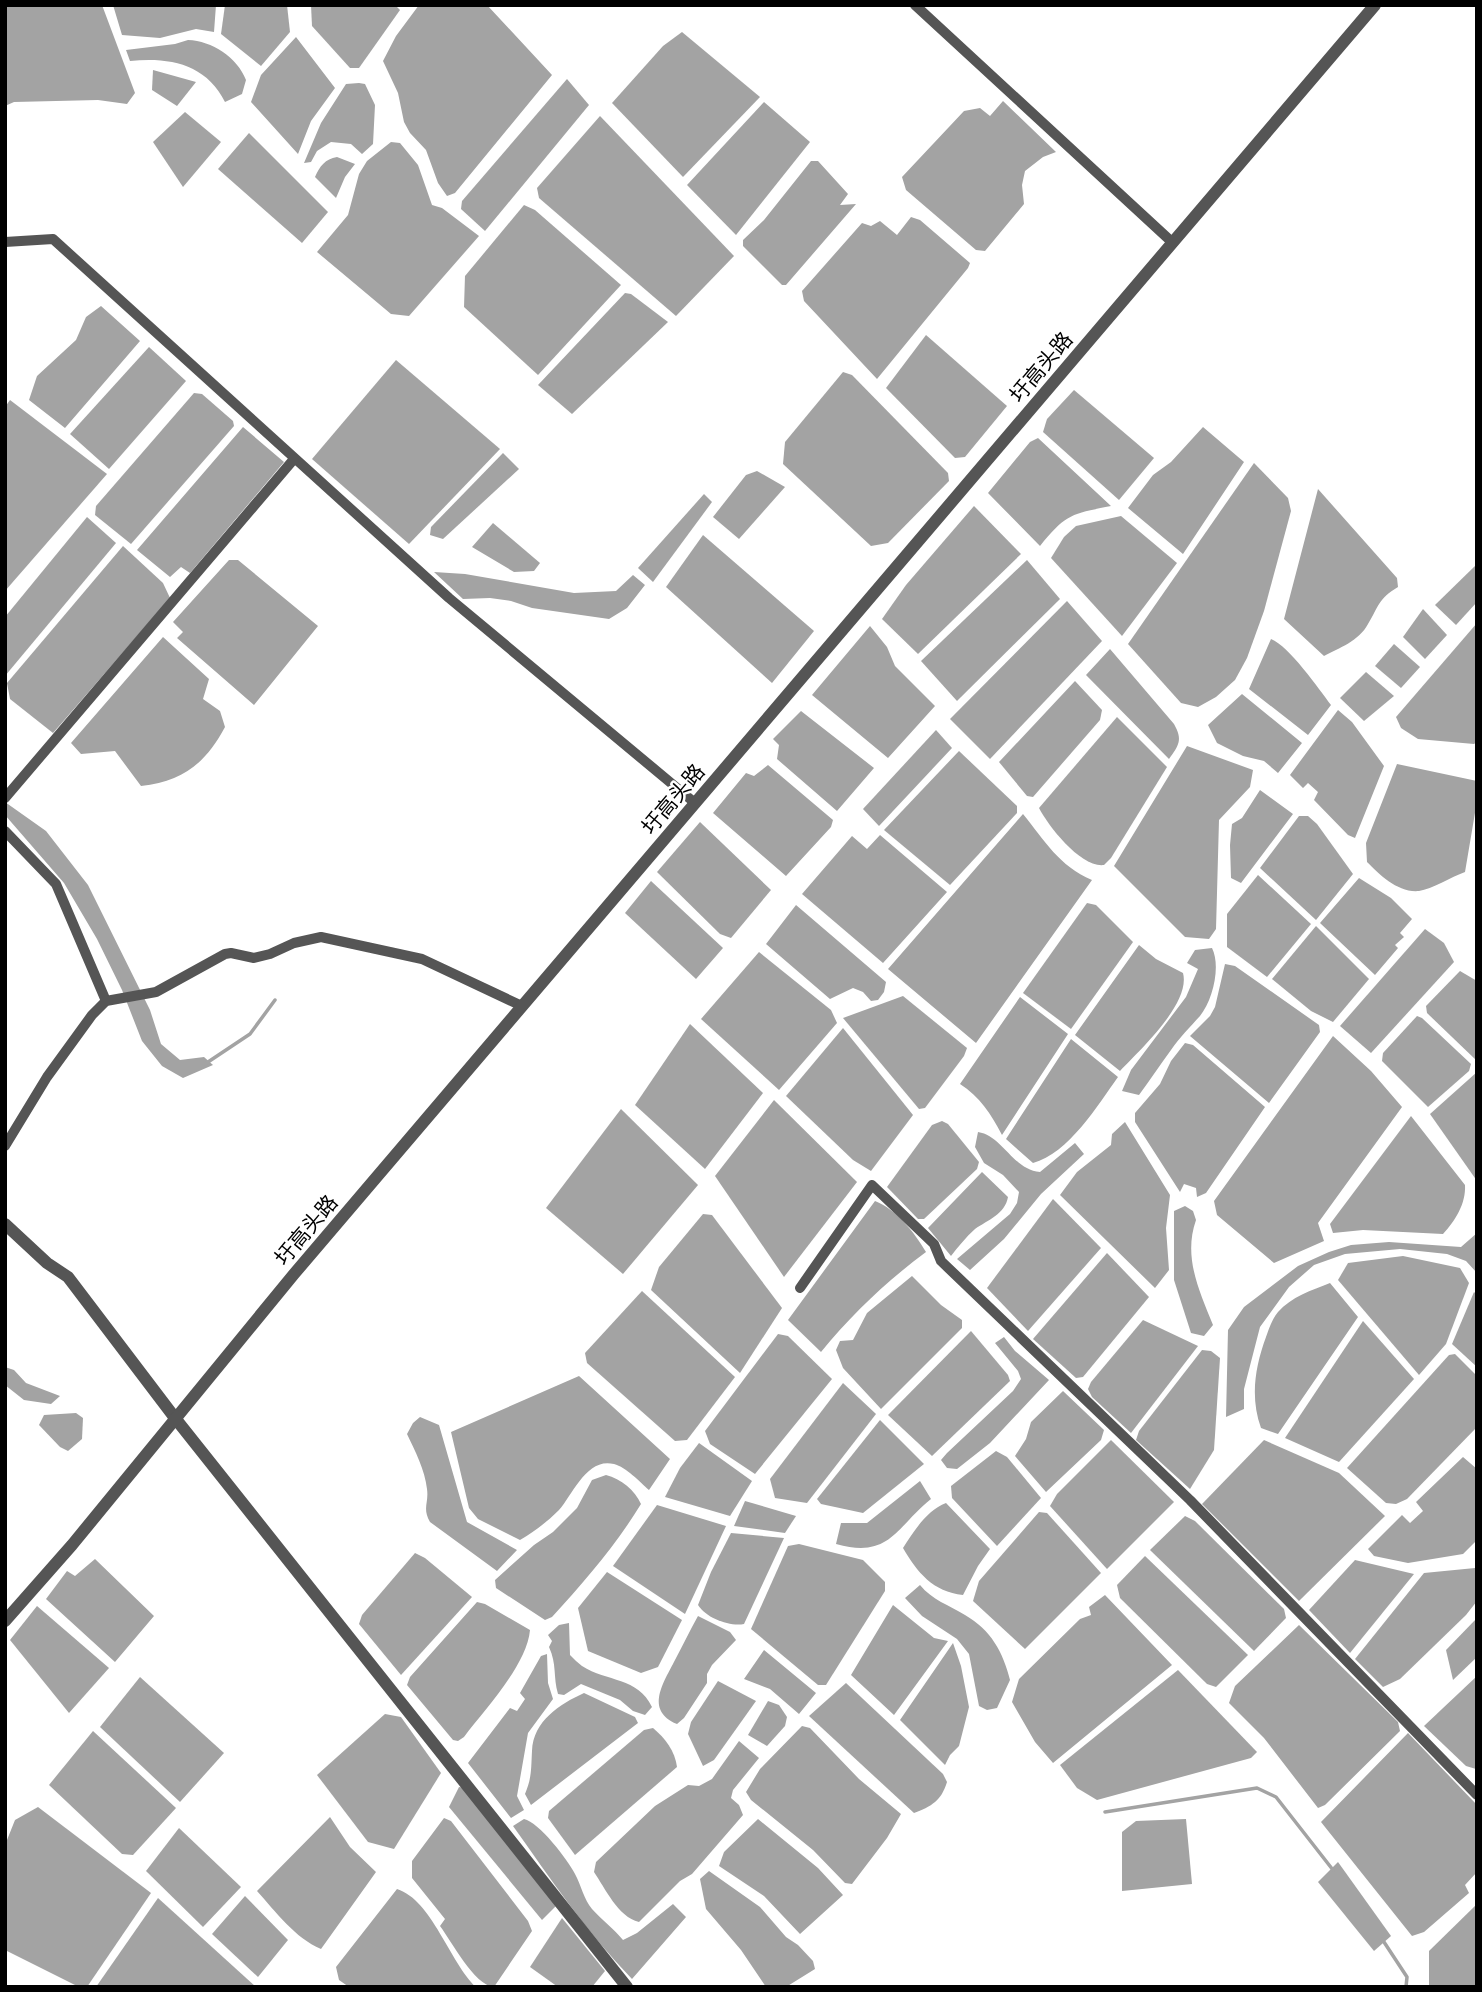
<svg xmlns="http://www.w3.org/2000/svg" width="1482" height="1992" font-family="'PT Sans','Noto Sans SC',sans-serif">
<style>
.water{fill:#a3a3a3}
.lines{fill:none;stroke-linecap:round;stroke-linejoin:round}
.stream{stroke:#a3a3a3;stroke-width:3.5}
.minor{stroke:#555;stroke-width:10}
.tertiary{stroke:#555;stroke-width:12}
.labels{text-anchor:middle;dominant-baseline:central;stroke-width:5;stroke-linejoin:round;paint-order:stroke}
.street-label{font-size:21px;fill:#000;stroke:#fff}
</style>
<rect width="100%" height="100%" fill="#fff"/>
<g class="water">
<path d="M5,5h97l33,88 -8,11 -29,-4 -84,2 -9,4z"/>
<path d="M113,5h103l-2,27 -18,-3 -36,9 -38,-3z"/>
<path d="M225,5h62l3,27 -29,34 -40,-32z"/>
<path d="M311,5h84l5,5 -41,58h-9l-38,-42z"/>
<path d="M419,5h68l65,70 -97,118 -8,3 -9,-13 -12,-33 -16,-17 -6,-11 -6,-29 -15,-32 13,-25z"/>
<path d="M682,32l78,65 -77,80 -71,-74 51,-57z"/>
<path d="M296,37l39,51 -24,33 -13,33 -47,-52 10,-27z"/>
<path d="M188,40c24,1 49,17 58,40l-4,14 -17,8c-19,-38 -55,-45 -95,-41l-4,-11 49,-6z"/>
<path d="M153,70l43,12 -19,24 -25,-16z"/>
<path d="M567,79l22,26 -104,126 -24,-22 1,-8z"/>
<path d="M359,83l6,1 10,21 -2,39 -11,10 -11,-10 -20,-2 -14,9 -6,11 -7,1 17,-40 25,-39z"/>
<path d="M1003,101l53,51 -13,5 -18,14 -3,14 2,19 -39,47 -9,-1 -70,-60 -4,-13 62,-66 16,-3 10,8z"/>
<path d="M764,102l46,40 -74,93 -49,-50z"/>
<path d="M185,112l36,30 -38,45 -30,-45z"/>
<path d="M600,116l134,140 -58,60 -137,-118 -2,-10z"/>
<path d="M249,133l79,79 -26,31 -84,-74z"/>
<path d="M391,142l9,1 18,22 14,40 10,3 37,28 -70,80 -18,-2 -74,-62 31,-37 11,-41 8,-13z"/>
<path d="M337,157l18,7 -10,13 -9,21 -21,-21c5,-11 10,-18 22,-20z"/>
<path d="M811,161h7l30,33 -8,11 16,-1 -70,81h-4l-39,-39v-6l21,-20z"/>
<path d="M524,205l11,5 86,75 -83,90 -74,-68 1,-31z"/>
<path d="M911,217l9,3 50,43 -2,5 -91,111 -73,-78 -2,-10 60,-68 9,3 9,-5 17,14z"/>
<path d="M625,293l6,1 37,28 -96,92 -34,-29z"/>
<path d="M101,306l39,35 -75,87 -36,-28 8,-24 39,-36 10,-23z"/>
<path d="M926,335l81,71 -42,51 -10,1 -69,-70z"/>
<path d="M149,347l37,34 -77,88 -39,-35z"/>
<path d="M396,360l104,89 -91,95 -97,-85z"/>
<path d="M843,372l9,3 96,98 1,8 -61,62 -17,3 -88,-82 2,-22z"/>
<path d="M1074,390l80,68 -35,42 -76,-68 4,-13z"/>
<path d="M194,393l8,1 31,27 1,5 -103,118 -36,-29 1,-9z"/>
<path d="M10,400l97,74 -102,117v-184z"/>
<path d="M243,427l41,35 -94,111 -9,-6 -11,10 -33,-27z"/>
<path d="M1203,427l41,35 -61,92 -55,-46 25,-33 18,-13z"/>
<path d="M1038,438l73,68c-40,8 -45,8 -71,40l-52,-53 42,-51z"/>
<path d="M503,453l16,16 -76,70 -13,-4 1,-8z"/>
<path d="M1254,463l34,35 3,13 -27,100 -17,47 -12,22 -19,17 -18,10 -17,-4 -53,-59z"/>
<path d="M757,471l28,16 -46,52 -26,-22 33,-42z"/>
<path d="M1318,489l79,89 1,9c-20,12 -19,19 -30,37 -9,17 -29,24 -44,32l-40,-37z"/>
<path d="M704,494l8,8 -59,80 -15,-14z"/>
<path d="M974,506l47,48 -103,100 -36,-35 24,-34z"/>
<path d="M1121,516l56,47 -55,73 -71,-78 13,-21 12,-11z"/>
<path d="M87,517l29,26 -111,133v-59z"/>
<path d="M493,523l47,40 -6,8 -20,1 -42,-25z"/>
<path d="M703,535l111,96 -42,52 -106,-96z"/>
<path d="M123,546l40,37 7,15 -117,135 -43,-34 -3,-16z"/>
<path d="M229,560h9l80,66 -64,79 -77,-67 6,-6 -10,-10z"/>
<path d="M1027,560l33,39 -103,102 -36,-40z"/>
<path d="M1476,565l1,37 -21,23 -21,-20z"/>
<path d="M434,572l31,2 109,19 42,-2 17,-16 12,10 -18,23 -18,11 -77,-11 -21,-7 -21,-3 -27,1z"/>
<path d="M1067,601l35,40 -112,118 -40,-40z"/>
<path d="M1423,609l24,26 -22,24 -22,-22z"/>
<path d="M1477,623v119l-3,2 -56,-5 -17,-11 -5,-11z"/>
<path d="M870,626l17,21 8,19 40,40 -47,52 -76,-63z"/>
<path d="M163,637l46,42 -6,20 17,12 5,16c-20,37 -42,54 -84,59l-26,-35 -34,3 -10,-11z"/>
<path d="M1271,639c18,7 48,50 60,66l-23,30 -59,-46z"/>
<path d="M1394,644l26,23 -19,21 -26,-22z"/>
<path d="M1110,649l64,75c9,16 5,21 -5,35l-83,-84z"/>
<path d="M1366,672l28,24 -30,25 -24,-23z"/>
<path d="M1075,681l27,29 -2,10 -67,77 -6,-1 -28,-34z"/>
<path d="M1242,694l60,49 -24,30 -14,-12 -21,-5 -26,-13 -9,-18z"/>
<path d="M1338,710l14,12 32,44 -29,72 -7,-3 -34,-35 4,-8 -10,-9 -5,5 -13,-13z"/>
<path d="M801,711l73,57 -37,43 -60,-52 2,-14 -6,-6z"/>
<path d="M1117,717l50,50 -56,91 -7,7c-23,3 -55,-38 -65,-57z"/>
<path d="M936,730l16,18 -73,78 -16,-17z"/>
<path d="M1187,746l66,24 -3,17 -31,33 -3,109 -7,10 -24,-2 -71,-71z"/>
<path d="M959,751l58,55v7l-67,72 -66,-55z"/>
<path d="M1397,764l80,17v20l-12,71c-14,5 -33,17 -46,19 -21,2 -39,-16 -52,-29l-1,-19z"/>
<path d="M768,765l65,55 -2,7 -45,49 -73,-63 33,-40 8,3z"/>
<path d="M1260,790l33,24 -52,69 -10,-5 -1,-33 2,-21 10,-6z"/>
<path d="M5,802l41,29 42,54 62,125 11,34 19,16 24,-3 9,8 -30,13 -21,-12 -20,-25 -20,-51 -25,-51 -33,-56 -59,-68z"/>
<path d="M1023,814c22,27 36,52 69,66l-116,163 -88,-74z"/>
<path d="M1299,816h9l9,8 36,50 -37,46 -56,-52z"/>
<path d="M700,822l71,68 -40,48 -11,-4 -63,-62z"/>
<path d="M880,835l67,57 -64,71 -81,-69 50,-58 15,13z"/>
<path d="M1258,875l53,49 -44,53 -40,-30v-33z"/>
<path d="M1359,878l32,20 21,21 -12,14 4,4 -9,8 3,3 -23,27 -55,-52z"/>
<path d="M651,881l72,67 -27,31 -71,-66z"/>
<path d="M1087,903l9,2 37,37 -62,87 -48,-36z"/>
<path d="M796,905l90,77 -2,10 -6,8 -7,1 -8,-9 -10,-4 -23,11 -64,-55z"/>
<path d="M1316,926l53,53 -36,43 -22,-11 -39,-32z"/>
<path d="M1425,929l19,14 10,19 -83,91 -31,-27z"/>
<path d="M1139,945l17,14 27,14c8,30 -43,77 -63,98l-45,-36z"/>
<path d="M1212,948c9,18 1,52 -12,68 -10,11 -20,21 -29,34 -11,15 -21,30 -32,45l-17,-4 9,-21 55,-73 12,-28 -11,-6 8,-13z"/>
<path d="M759,952l72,58 6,13 -58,67 -78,-71z"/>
<path d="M1225,964l10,2 84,59 1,7 -51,71 -79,-67 20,-20 5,-9z"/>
<path d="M1460,971l17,10v80l-50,-48 -1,-7z"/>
<path d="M903,996l64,52 -3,8 -39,52 -6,1 -76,-91z"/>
<path d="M1020,997l48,37 -66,101c-11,-21 -22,-38 -42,-51z"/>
<path d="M1417,1016l5,2 49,46 -2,7 -41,36 -46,-46 1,-8z"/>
<path d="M690,1024l73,69 -58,76 -70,-64z"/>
<path d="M843,1028l70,87 -42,56 -18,-11 -67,-64z"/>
<path d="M1333,1036l38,35 31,36 -84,116 6,18 -50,22 -57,-48 -3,-14z"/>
<path d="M1071,1039l47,38c-20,28 -50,77 -85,86l-27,-24z"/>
<path d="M1185,1043l8,2 72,62 -59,86 -9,4 -1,-9 -12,-4 -4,8 -45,-70v-9l25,-29 11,-23z"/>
<path d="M1477,1072v109l-47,-67z"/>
<path d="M774,1100l83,82 -73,95 -69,-101z"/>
<path d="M621,1109l77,76 -75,89 -77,-66z"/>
<path d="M1411,1116l54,69c1,19 -10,36 -22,49l-80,-4 -30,3 -3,-9z"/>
<path d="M942,1121l6,3 31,38 -2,7 -53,50h-6l-31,-32 45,-62z"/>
<path d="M1125,1122l45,73 -4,33 3,42 -14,18 -95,-93 17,-23 34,-27 1,-11z"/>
<path d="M978,1132c25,4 35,38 62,40l35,-29 9,11 -43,40 -37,45 -34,31 -13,-11 53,-45 7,-11 2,-11 -16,-17 -19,-12 -9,-16z"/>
<path d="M982,1172l26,25c-3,17 -20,23 -33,32 -9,8 -17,18 -24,27l-23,-28z"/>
<path d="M1053,1199l48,49 -73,83 -41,-43z"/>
<path d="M875,1201c21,8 40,32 51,51 -39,29 -74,62 -105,100l-33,-32z"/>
<path d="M1185,1206l8,5 3,9c-13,37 3,70 17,105l-9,11 -13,-3 -17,-53v-69z"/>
<path d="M703,1214l9,1 70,93 -42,65 -89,-83 8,-23z"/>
<path d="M1477,1233v40l-11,-12 -19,-7 -47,-5 -55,5 -31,11 -25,22 -29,40 -16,62v20l-18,8 2,-87 16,-23 54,-41 31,-14 22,-7 38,-3 72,5z"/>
<path d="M1107,1253l42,44 -66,80 -7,1 -43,-39z"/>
<path d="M1403,1256l57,12 9,15 -23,61 -27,31 -81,-95 10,-17z"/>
<path d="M912,1276l29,29 21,15v8l-81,81 -38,-41 -7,-18 4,-9 13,-1 14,-27z"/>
<path d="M1330,1283l28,34 -80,117 -17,-6c-11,-31 -6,-61 5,-91 3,-8 6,-18 12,-25 13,-15 34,-22 52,-29z"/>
<path d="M642,1291l93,86 -48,63 -12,1 -88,-78 -2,-10z"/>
<path d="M1474,1292l3,3v72l-25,-23z"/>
<path d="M1143,1320l55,26 -67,87 -39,-36 -4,-8 3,-7z"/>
<path d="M1363,1321l51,58 -75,83 -54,-24z"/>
<path d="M971,1331l37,44 2,6 -78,75 -44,-41z"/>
<path d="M778,1334l10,2 44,43 -77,95 -45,-30 -5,-13z"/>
<path d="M1004,1337l11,14 34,29 -59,63 -33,26 -10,-1 -6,-8 6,-7 66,-62 8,-12 -3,-8 -23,-28z"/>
<path d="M1202,1350l9,1 9,7 -6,92 -24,39 -54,-49 3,-9z"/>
<path d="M1455,1354l22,22v51l-70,72 -11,5 -10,-1 -39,-35 102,-113z"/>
<path d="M5,1367l9,3 12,13 34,13 -9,8 -27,-4 -19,-15z"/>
<path d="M579,1376l91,83 -21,31c-9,-8 -23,-23 -35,-26 -27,-7 -41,30 -55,46 -12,12 -24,21 -39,30l-42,-21 -9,-11 -18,-76z"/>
<path d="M843,1383l33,31 -69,89 -32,-5 -5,-19z"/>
<path d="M1063,1391l41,39 -3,10 -55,52 -31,-36 11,-17 5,-17z"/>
<path d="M76,1413l7,5 -1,21 -14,12 -8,-4 -21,-22 5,-10z"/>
<path d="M420,1417l19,8 28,97 50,28 -20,21 -67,-49c-8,-14 -1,-19 -3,-33 -2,-19 -12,-38 -20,-55l6,-11z"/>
<path d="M880,1420l44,44 -61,49 -42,-9 -4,-5z"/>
<path d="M1111,1440l63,62 -67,67 -57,-63 7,-12z"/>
<path d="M1264,1440l75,33 46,43 -86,85 -97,-97z"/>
<path d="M699,1443l53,38 -22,35 -65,-19 15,-29z"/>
<path d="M996,1451l11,6 34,41 -44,48 -45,-48 -1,-12z"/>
<path d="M1463,1457l14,12v71l-14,14 -55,9 -34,-7 -6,-7 34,-34 8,8 13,-12 -7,-9z"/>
<path d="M606,1475c15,4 29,15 35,29 -25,41 -56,77 -89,113l-7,3 -49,-32 -1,-8 39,-35 19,-13 24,-24 15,-28z"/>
<path d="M920,1481l11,18c-36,29 -41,60 -95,45l5,-21h26z"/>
<path d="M745,1501l51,15 -11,17 -51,-7z"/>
<path d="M946,1503l44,46 -12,17 -15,29c-30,-3 -46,-23 -60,-47 11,-17 24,-38 43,-45z"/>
<path d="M657,1505l69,21 -41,88 -72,-48z"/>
<path d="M1039,1512l8,1 54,60 -76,76 -52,-48 6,-20z"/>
<path d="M1185,1516l10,5 89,88 2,9 -32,33 -104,-101z"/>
<path d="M731,1533l53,5 -40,86c-14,3 -38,-6 -46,-19l13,-33z"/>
<path d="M799,1544l64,16 22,22v9l-59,94h-8l-67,-56 37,-83z"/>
<path d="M415,1553l10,5 47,39 -71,78 -42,-51 3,-9z"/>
<path d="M1145,1556l103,99 -32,32 -9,-3 -87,-86 -3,-13z"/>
<path d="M95,1559l59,57 -39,46 -69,-63 21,-28 8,5z"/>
<path d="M1355,1560l59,14 -64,79 -41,-43z"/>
<path d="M1475,1568l2,33 -11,14 -66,64 -17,8 -28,-28 69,-86z"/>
<path d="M607,1572l75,48 -24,47 -17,6 -53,-22 -10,-43z"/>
<path d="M920,1585c12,15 29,20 45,30 26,15 38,37 45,65l-13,28 -10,2 -8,-4 -10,-52 -12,-15 -35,-23 -17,-18z"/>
<path d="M1105,1595l67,70 -119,98 -18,-21 -23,-40 7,-23 61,-60 11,-4 -2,-8z"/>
<path d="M477,1602l8,2 45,26c-3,35 -45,79 -66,107l-6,4 -5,-1 -46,-55 3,-8z"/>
<path d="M893,1605l41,33 14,3 -54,74 -43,-40z"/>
<path d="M37,1606l72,62 -40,45 -59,-73z"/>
<path d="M698,1616l32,16 6,8 -24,25 -5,9v9l-23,35 -7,6c-33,-14 -13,-42 -2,-64 8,-15 15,-30 23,-44z"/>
<path d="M1477,1618v39l-24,23 -7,-30z"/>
<path d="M569,1623l1,32c4,4 8,8 12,11 25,16 56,11 70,41l-7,8 -12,-4 -13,-11 -39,-16 -17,11 -6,-1c-5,-17 -1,-30 -9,-47l3,-6 -4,-6 11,-10z"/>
<path d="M1299,1625l99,97 2,9 -75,74 -7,3 -54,-70 -35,-35 6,-17z"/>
<path d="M953,1643l8,23 8,41 -10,39 -9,9 -5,10 -45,-45z"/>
<path d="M764,1650l52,43 -17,21 -29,-25 -26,-10z"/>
<path d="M547,1654l1,29 5,16 -25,34 -11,63 7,14 -13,8 -43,-55 42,-55 7,3 8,-12 -5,-6 21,-37z"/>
<path d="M1178,1670l79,82 -6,6 -154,42 -20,-12 -17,-23z"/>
<path d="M1477,1676v92l-1,1 -10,-3 -42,-40z"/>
<path d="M140,1677l84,76 -44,49 -80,-75z"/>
<path d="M718,1681l38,20 -42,59 -11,6 -15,-32 3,-12z"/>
<path d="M846,1683l97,91 4,8c-6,19 -15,24 -33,31l-105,-97z"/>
<path d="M584,1693l51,24 3,6 -107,82 -6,-11c7,-17 6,-25 7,-43 1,-30 28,-47 52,-58z"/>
<path d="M768,1701l11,4 8,12 -2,9 -18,20 -19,-11z"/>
<path d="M385,1714l16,3 40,56 -47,76 -26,-7 -51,-67z"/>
<path d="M802,1726l8,2 49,51 42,35 -14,24 -35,46 -7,-1 -32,-33 -62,-50 -5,-8 14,-23z"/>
<path d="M653,1728c12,10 22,23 24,39l-102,88 -27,-37 1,-7 95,-81z"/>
<path d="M93,1731l83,77 -43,47 -11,-1 -73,-69z"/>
<path d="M1408,1733l69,72v67l-12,13 4,8 -45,39 -12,4 -91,-114z"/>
<path d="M739,1741l20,17 -26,32 -2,8 8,7 4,10 -51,59 -12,7 -41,41c-21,-5 -34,-34 -45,-50l2,-10 59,-56 33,-21 11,1 13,-7z"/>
<path d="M459,1787l7,1 91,117 -15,15 -93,-113z"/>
<path d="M38,1807l113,86 -64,94h-8l-74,-37v-105l10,-25z"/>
<path d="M330,1817l20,30 26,25 -55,77c-26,-11 -45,-37 -64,-58z"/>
<path d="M444,1818l7,3 77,100 4,10 -38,56c-20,-2 -42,-45 -54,-61l5,-7 -33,-41v-17z"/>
<path d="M524,1819c15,3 44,41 51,55 6,11 9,26 17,35 10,11 22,20 31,31l14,-7 36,-29 13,13 -54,62c-45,-46 -82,-101 -119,-153z"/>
<path d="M758,1819l60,49 25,27 -43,39 -36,-38 -45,-30 5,-14z"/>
<path d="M1186,1819l6,65 -70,7v-59l14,-11z"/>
<path d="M179,1828l62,59 -38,40 -57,-56z"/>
<path d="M1338,1862l53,74 -17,15 -56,-69z"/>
<path d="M709,1871l51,36 26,30 12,8 15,16 2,8 -29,18h-20l-25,-37 -35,-41 -6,-30z"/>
<path d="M397,1889c35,11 53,74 79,98h-127l-10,-7 -3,-13z"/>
<path d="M245,1896l43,44 -30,37 -46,-43z"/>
<path d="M158,1898l98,89h-160z"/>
<path d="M1477,1904v83h-48v-36z"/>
<path d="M562,1918l43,53 -13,16h-34l-28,-20z"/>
</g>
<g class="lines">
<g class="stream">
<path d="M205,1064l45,-30 25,-34"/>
<path d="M1105,1812l152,-24 19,9 57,73"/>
<path d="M1382,1939l25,38 -1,10"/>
</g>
<g class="minor">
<path d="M915,5l258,238"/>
<path d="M5,242l48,-3 396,359 246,205"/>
<path d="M5,798l289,-339"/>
<path d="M5,831l51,53 50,117"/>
<path d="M5,1146l42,-69 45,-62 14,-14 50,-9 69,-38 6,-1 23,5 16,-4 24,-11 27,-6 101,22 100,47"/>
<path d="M800,1288l72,-103 62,59 7,17 249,239 287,295"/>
</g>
<g class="tertiary">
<path d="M5,1224l42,39 21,14 107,141 452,569"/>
<path d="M5,1621l67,-76 222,-271 1081,-1269"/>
</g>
</g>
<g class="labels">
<g class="street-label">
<text transform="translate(1041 367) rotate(-50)">圩高头路</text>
<text transform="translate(673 799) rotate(-50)">圩高头路</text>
<text transform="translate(306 1230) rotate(-50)">圩高头路</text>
</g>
</g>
<rect width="1482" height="1992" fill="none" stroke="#000000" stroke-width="14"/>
</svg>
